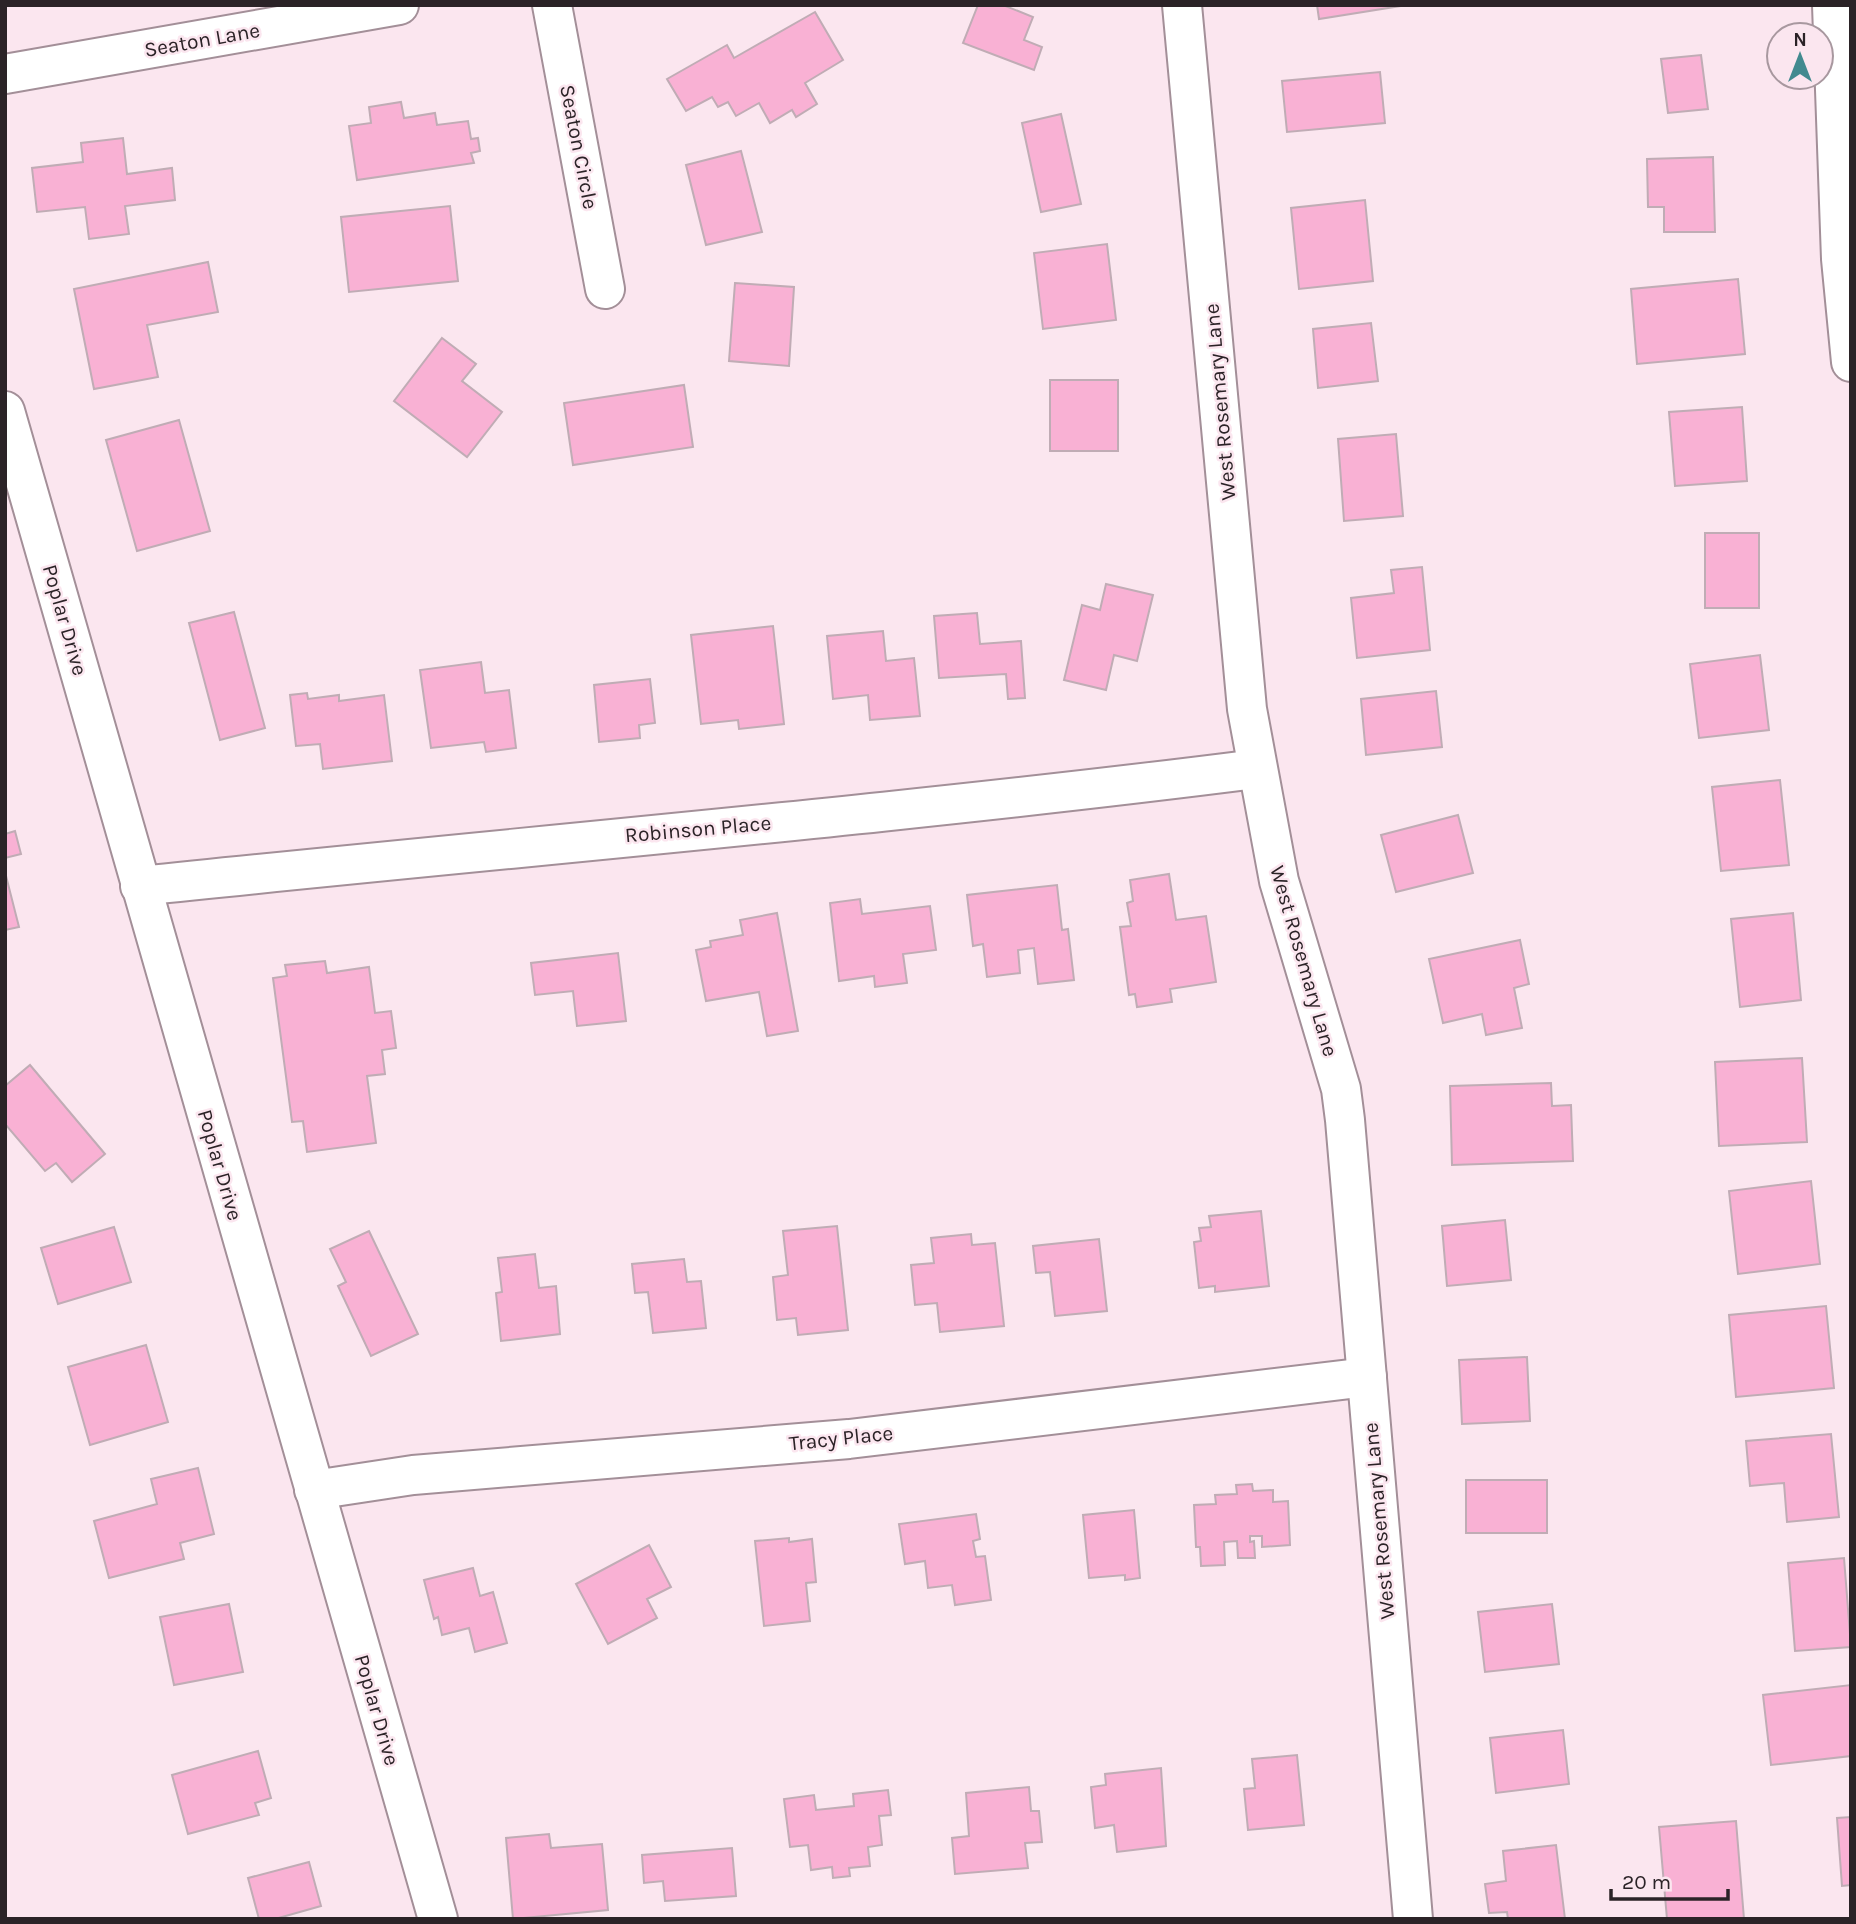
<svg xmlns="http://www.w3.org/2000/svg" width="1856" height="1924" font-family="Karla,sans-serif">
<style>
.building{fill:#f9b1d4;stroke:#c0acb5;stroke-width:2}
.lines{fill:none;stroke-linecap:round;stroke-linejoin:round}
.minor-casing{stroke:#a38f98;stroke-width:42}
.minor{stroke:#fff;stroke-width:38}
.labels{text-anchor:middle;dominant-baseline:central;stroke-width:5;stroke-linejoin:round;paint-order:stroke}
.street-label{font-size:21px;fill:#2b2327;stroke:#fbe6ef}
</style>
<rect width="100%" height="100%" fill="#fbe6ef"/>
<g class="building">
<path d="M978,5h25l30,12 -9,23 18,7 -8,23 -71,-27z"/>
<path d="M1317,5h90l-88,14z"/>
<path d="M815,12l28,48 -38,23 12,21 -21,13 -4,-7 -22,13 -11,-20 -23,13 -8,-14 -10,5 -6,-10 -26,14 -19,-32 60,-34 7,13z"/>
<path d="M1701,55l7,54 -40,4 -7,-54z"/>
<path d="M1380,72l5,51 -98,9 -5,-51z"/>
<path d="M401,102l3,16 31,-5 2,12 31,-4 3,18 7,-1 2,13 -9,2 3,10 -117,17 -8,-54 22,-3 -2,-16z"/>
<path d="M1061,114l20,90 -40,8 -19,-89z"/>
<path d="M123,138l4,36 45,-6 3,32 -50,6 4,28 -40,5 -4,-32 -48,5 -5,-44 51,-6 -2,-19z"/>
<path d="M741,151l21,81 -56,13 -20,-80z"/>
<path d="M1713,157l2,75h-51v-25h-16l-1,-48z"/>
<path d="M1365,200l8,81 -74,8 -8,-81z"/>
<path d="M450,206l8,75 -109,11 -8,-75z"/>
<path d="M1107,244l9,76 -73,9 -9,-76z"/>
<path d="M208,262l10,50 -71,13 11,52 -64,12 -20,-100z"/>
<path d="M1738,279l7,75 -108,10 -6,-75z"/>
<path d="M735,283l59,4 -5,79 -60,-5z"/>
<path d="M1371,323l7,58 -60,7 -5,-59z"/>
<path d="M442,338l34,26 -14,17 40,31 -35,45 -73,-56z"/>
<rect x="1050" y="380" width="68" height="71"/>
<path d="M684,385l9,62 -120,18 -9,-62z"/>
<path d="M1742,407l5,74 -72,5 -6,-74z"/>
<path d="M179,420l31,111 -73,20 -31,-111z"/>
<path d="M1396,434l7,82 -59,5 -6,-82z"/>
<rect x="1705" y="533" width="54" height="75"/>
<path d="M1422,567l8,83 -73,8 -6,-60 43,-5 -3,-23z"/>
<path d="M1106,584l47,11 -16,66 -23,-6 -8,35 -42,-10 18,-75 18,5z"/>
<path d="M234,612l31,116 -45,12 -31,-117z"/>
<path d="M977,613l3,31 41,-3 4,57 -17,1 -2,-25 -67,4 -5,-62z"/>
<path d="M773,626l11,98 -45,5 -1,-9 -37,4 -10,-89z"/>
<path d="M883,631l3,30 28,-3 6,58 -50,4 -2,-25 -35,4 -6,-63z"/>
<path d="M1760,655l9,75 -70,8 -9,-74z"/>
<path d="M481,662l4,31 24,-3 7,58 -30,4 -2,-10 -53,6 -11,-78z"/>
<path d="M650,679l5,44 -16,2 1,13 -41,4 -5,-57z"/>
<path d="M1436,691l6,56 -76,8 -5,-56z"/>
<path d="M307,693l1,6 31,-4v6l45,-6 8,66 -69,8 -3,-25 -24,2 -6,-51z"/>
<path d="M1780,780l9,85 -68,6 -9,-84z"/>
<path d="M1458,815l15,58 -77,19 -15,-57z"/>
<path d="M15,831l6,23 -16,4v-24z"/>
<path d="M5,872l14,55 -14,3z"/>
<path d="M1169,874l7,46 30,-4 10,66 -46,7 2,13 -35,5 -2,-13 -6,1 -9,-68 11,-1 -4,-23 6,-2 -3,-21z"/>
<path d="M1057,885l5,45 6,-1 6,51 -36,4 -4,-36 -16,2 2,23 -33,4 -4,-33 -10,2 -6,-51z"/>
<path d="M860,899l2,15 68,-8 6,44 -33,4 4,29 -32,4 -1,-11 -35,5 -9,-78z"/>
<path d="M777,913l21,118 -31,5 -8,-44 -53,9 -10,-51 15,-3 -1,-6 33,-6 -3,-15z"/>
<path d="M1793,913l8,87 -61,7 -9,-88z"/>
<path d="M1520,940l9,44 -15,4 8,40 -36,7 -4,-21 -39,9 -14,-64z"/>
<path d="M618,953l8,68 -49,5 -4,-35 -38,4 -4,-32z"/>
<path d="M325,961l2,12 42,-6 6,46 16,-2 5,37 -14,2 3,24 -18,2 9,67 -69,9 -4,-31 -11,1 -19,-144 14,-2 -2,-11z"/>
<path d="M1802,1058l5,84 -88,4 -4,-84z"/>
<path d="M30,1065l75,89 -33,28 -16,-19 -11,8 -40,-47v-38z"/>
<path d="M1551,1083l1,23 19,-1 2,56 -121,4 -2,-79z"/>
<path d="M1811,1181l9,83 -82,10 -9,-83z"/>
<path d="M1261,1211l8,75 -54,6v-6l-16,2 -5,-46 7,-1 -2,-13 12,-1 -2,-11z"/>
<path d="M1505,1220l6,60 -64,6 -5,-60z"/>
<path d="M837,1226l11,104 -50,5 -2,-17 -19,2 -4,-43 15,-2 -5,-44z"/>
<path d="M114,1227l17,55 -73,22 -17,-56z"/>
<path d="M369,1231l49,103 -47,22 -33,-70 8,-4 -16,-33z"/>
<path d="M971,1234l1,11 23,-2 9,83 -64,6 -3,-29 -22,2 -4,-40 23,-2 -3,-25z"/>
<path d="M1099,1239l8,72 -52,5 -5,-44 -14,1 -3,-27z"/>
<path d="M535,1254l4,34 17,-2 4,48 -59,7 -5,-48 6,-1 -4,-34z"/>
<path d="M684,1259l3,23 14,-1 5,47 -53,5 -5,-41 -13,1 -3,-29z"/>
<path d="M1826,1306l8,82 -98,9 -7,-82z"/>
<path d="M146,1345l22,77 -78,23 -22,-78z"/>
<path d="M1527,1357l3,64 -68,3 -3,-64z"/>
<path d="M1831,1434l8,83 -52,5 -3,-39 -34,3 -4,-45z"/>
<path d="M198,1468l16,66 -34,9 4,16 -75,19 -15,-57 63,-17 -6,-25z"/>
<rect x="1466" y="1480" width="81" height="53"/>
<path d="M1252,1484l1,7 20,-1v12l15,-1 2,44 -28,2v-11h-12v6l4,-1 1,17h-17l-1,-17 -13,1 1,23 -24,1 -1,-19h-4l-2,-42 22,-1 -1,-9 22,-1 -1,-9z"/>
<path d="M1134,1510l6,68 -15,2v-5l-36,3 -6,-63z"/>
<path d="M976,1514l4,25 -7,2 3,16 9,-1 6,44 -36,5 -3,-20 -24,3 -3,-27 -20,3 -6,-40z"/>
<path d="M789,1538v4l23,-3 4,43 -10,1 4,38 -46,5 -9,-85z"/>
<path d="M649,1545l22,42 -24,12 10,19 -49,26 -32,-60z"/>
<path d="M1844,1558l7,89 -56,4 -7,-88z"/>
<path d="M473,1568l7,28 13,-4 14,51 -32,9 -6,-24 -27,7 -4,-18 -4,2 -10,-39z"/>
<path d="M229,1604l14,68 -69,13 -14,-68z"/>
<path d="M1552,1604l7,60 -74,8 -7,-60z"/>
<path d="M1851,1685v71l-80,9 -8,-70z"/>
<path d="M1563,1730l6,54 -73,9 -6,-55z"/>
<path d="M258,1751l13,47 -16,5 4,12 -71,19 -16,-59z"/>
<path d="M1297,1755l7,70 -56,5 -4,-41 11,-1 -3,-29z"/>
<path d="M1161,1768l5,78 -49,6 -3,-27 -19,3 -4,-41 15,-2 -1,-11z"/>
<path d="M1029,1787l2,24h8l3,31 -17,1 3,25 -73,6 -3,-36 17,-2 -3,-43z"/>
<path d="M888,1790l3,25 -12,1 3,29 -14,2 2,19 -21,2 1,8 -17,2 -1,-11 -21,3 -3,-25 -18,2 -6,-48 30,-4 2,15 38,-4 -1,-12z"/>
<path d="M1851,1817v68l-9,1 -5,-68z"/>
<path d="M1736,1821l8,98h-77l-8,-92z"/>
<path d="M549,1834l2,14 51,-4 6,66 -95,9 -7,-81z"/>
<path d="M1556,1845l9,74h-57l-1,-7 -18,1 -4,-29 21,-3 -3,-30z"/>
<path d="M732,1848l4,48 -71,5 -2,-20 -19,2 -2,-28z"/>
<path d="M309,1862l12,44 -46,13h-16l-11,-41z"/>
</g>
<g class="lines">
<defs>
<g id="minor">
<path d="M552,5l53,284"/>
<path d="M1182,5l65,704 32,172 62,208 4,31 68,799"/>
<path d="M1832,5l9,254 10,103"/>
<path d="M5,74l394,-69"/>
<path d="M5,411l433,1508"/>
<path d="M140,886c372,-39 745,-70 1116,-117"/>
<path d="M314,1490l99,-15 436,-36 518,-62"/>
</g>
</defs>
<use href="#minor" class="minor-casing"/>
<use href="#minor" class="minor"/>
</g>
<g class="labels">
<g class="street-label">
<text transform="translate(202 40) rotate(-10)">Seaton Lane</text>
<text transform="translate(579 147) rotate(79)">Seaton Circle</text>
<text transform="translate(1220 402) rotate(-95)">West Rosemary Lane</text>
<text transform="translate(65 620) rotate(74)">Poplar Drive</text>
<text transform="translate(698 829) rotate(-5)">Robinson Place</text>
<text transform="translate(1304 961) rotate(74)">West Rosemary Lane</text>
<text transform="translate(220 1165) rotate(74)">Poplar Drive</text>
<text transform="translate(841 1438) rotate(-6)">Tracy Place</text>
<text transform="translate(1379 1521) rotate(-95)">West Rosemary Lane</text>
<text transform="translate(377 1710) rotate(74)">Poplar Drive</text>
</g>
</g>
<rect width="1856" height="1924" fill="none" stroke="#2b2327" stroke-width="14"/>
<g transform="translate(1800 56)"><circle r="33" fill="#fbe6ef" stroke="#a8989f" stroke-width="2"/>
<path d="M0-5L12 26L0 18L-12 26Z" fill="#428a8f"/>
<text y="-10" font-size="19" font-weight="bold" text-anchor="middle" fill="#2b2327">N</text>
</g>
<path d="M1611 1889v10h117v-10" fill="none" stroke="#2b2327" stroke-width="3.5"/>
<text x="1622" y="1889" font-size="21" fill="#2b2327" stroke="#fbe6ef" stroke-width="5" paint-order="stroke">20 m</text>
</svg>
